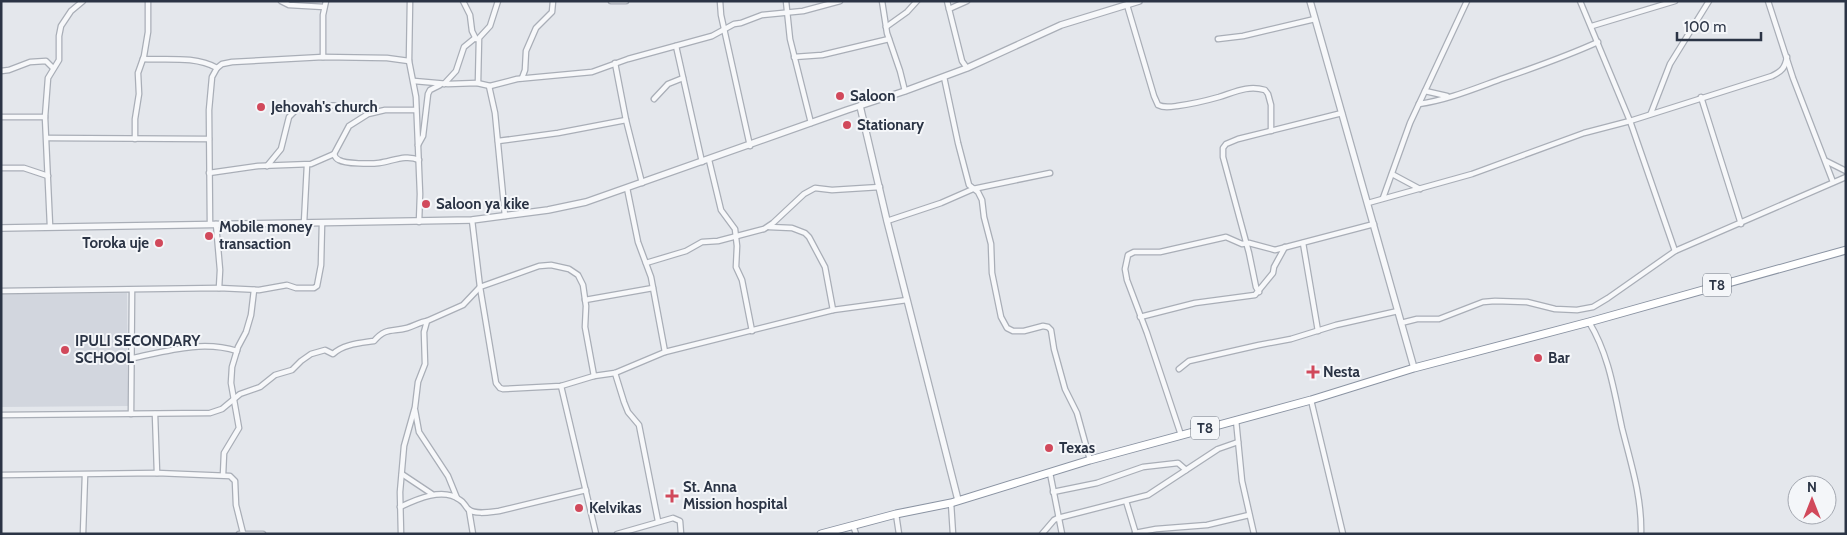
<svg xmlns="http://www.w3.org/2000/svg" width="1847" height="535" font-family="Cabin,sans-serif">
<style>
.built{fill:#d2d6de}
.lines{fill:none;stroke-linecap:round;stroke-linejoin:round}
.minor-casing{stroke:#a9aeb7;stroke-width:7}
.tertiary-casing{stroke:#a9aeb7;stroke-width:8}
.trunk-casing{stroke:#8b94a3;stroke-width:9}
.minor{stroke:#f7f8fa;stroke-width:4.5}
.tertiary{stroke:#f7f8fa;stroke-width:5.5}
.trunk{stroke:#fff;stroke-width:7}
.poi-dot{fill:#d1495b;stroke:#f4f6f9;stroke-width:2}
.labels{text-anchor:middle;dominant-baseline:central;stroke-width:4;stroke-linejoin:round;paint-order:stroke}
.shield{fill:#f4f6f9;stroke:#676e7b;stroke-width:1}
.shield-label{font-size:14px;font-weight:bold;fill:#2b3445}
.poi-label{font-size:15px;font-weight:bold;fill:#2b3445;stroke:#f4f6f9;text-anchor:start}
</style>
<rect width="100%" height="100%" fill="#e4e7ec"/>
<path class="built" d="M127,293l1,113 -127,1v-113z"/>
<g class="lines">
<defs>
<g id="minor">
<path d="M281,1l8,4 35,2"/>
<path d="M410,1l-1,60 7,36 4,97 -1,28"/>
<path d="M463,1l7,14 2,16 4,8"/>
<path d="M611,1h15"/>
<path d="M720,1l1,14 29,131"/>
<path d="M786,1l4,38 21,84"/>
<path d="M882,1l5,32 13,38 5,20"/>
<path d="M947,1l15,60 5,7"/>
<path d="M1580,1l50,120 45,130"/>
<path d="M1768,1l25,77 40,104"/>
<path d="M1127,5l27,91 4,9c6,3 12,2 19,1 15,-2 28,-5 42,-9 16,-5 29,-12 46,-7l3,4 3,11v26"/>
<path d="M949,9l18,-8"/>
<path d="M1592,26l83,-25"/>
<path d="M886,27l21,-15 10,-11"/>
<path d="M1218,39l25,-3 72,-17"/>
<path d="M676,46l26,116"/>
<path d="M323,57v-42l3,-14"/>
<path d="M794,57l28,-2 67,-16"/>
<path d="M143,59c25,1 52,-3 74,9"/>
<path d="M615,63l11,57 16,63"/>
<path d="M1,71l8,-1 21,-8 16,-1 7,7"/>
<path d="M944,77l14,66 11,42 9,7 4,8 2,17 7,27 1,29 9,44 6,11 6,3h11l19,-5 5,1 3,3 3,19 11,40 12,24 13,47"/>
<path d="M522,78l3,-8 1,-19 10,-23 16,-16 1,-11"/>
<path d="M414,81l34,3 29,-1 13,3 27,-7 75,-7 36,-13 84,-23 22,-12 7,-1 21,-8 41,-4 37,-10"/>
<path d="M478,83l1,-45 11,-12 8,-25"/>
<path d="M444,84l12,-13 8,-24 11,-9"/>
<path d="M489,86l6,27 10,103"/>
<path d="M1425,91l22,5"/>
<path d="M1701,97l40,127"/>
<path d="M654,99l14,-15 15,-6"/>
<path d="M1419,104c29,-4 57,-16 85,-26 32,-11 63,-22 94,-36"/>
<path d="M1651,113l19,-49 39,-63"/>
<path d="M1,117h44"/>
<path d="M47,138l162,1"/>
<path d="M135,139v-20l4,-25 -1,-21 6,-17 4,-24v-31"/>
<path d="M498,141l60,-8 68,-13"/>
<path d="M418,145l5,-9 5,-42 2,-4 10,-5"/>
<path d="M334,154c1,3 2,5 5,6 6,4 33,4 40,3 14,-2 27,-9 40,-3"/>
<path d="M709,160l12,50 14,19 2,17 -1,21 6,13 10,51"/>
<path d="M1826,161l20,10"/>
<path d="M267,166l14,-17 8,-32 8,-8c23,-4 52,-6 73,3"/>
<path d="M1,168h23l24,8"/>
<path d="M209,173l49,-7 53,-2 23,-10 15,-28 19,-12 17,-4h31"/>
<path d="M1392,174l28,15"/>
<path d="M627,188l11,54 13,35 14,75"/>
<path d="M1383,198l27,-75 57,-122"/>
<path d="M1368,203l104,-29 112,-41 46,-12 142,-45c10,-5 13,-8 15,-19"/>
<path d="M472,220l8,67 16,96 4,5 3,1 58,-3 33,-10 21,-3 50,-21 168,-42 74,-10"/>
<path d="M887,221l54,-18 32,-14 77,-16"/>
<path d="M304,223l3,-58"/>
<path d="M210,224l-1,-114 3,-33 5,-9 5,-4 10,-2 91,-5 64,1 22,3"/>
<path d="M216,224l4,46 -1,18"/>
<path d="M50,226l-5,-109 3,-39 11,-18v-24l2,-10 10,-15 12,-10"/>
<path d="M769,227l23,1 13,5 4,4 16,30 8,43"/>
<path d="M1303,243l15,88"/>
<path d="M646,263l40,-12 16,-9 16,-1 46,-12 9,-6 31,-29 11,-6 17,2 48,-3"/>
<path d="M1,291l218,-3 40,2 28,-5 9,3h18l3,-2 4,-21 1,-42"/>
<path d="M1259,292l-3,-5 -7,-34 -26,-96v-9l3,-4 12,-5 104,-26"/>
<path d="M585,300l68,-12"/>
<path d="M1140,317l55,-14 60,-8 18,-22 1,-6 11,-20"/>
<path d="M1589,322c20,33 25,69 33,106 9,36 20,69 19,106"/>
<path d="M1401,323l16,-4h22l44,-17 12,-1 32,1 28,7 22,1 16,-3 15,-9 67,-47 171,-74"/>
<path d="M133,358c34,-7 69,-18 104,-7"/>
<path d="M1179,369l10,-8 70,-16 32,-6 45,-14 62,-14"/>
<path d="M615,373l9,29 4,10 11,13 19,96"/>
<path d="M561,386l35,148"/>
<path d="M1311,400l32,134"/>
<path d="M415,410l4,22 29,44 9,22"/>
<path d="M131,414l1,-124"/>
<path d="M155,414l2,59"/>
<path d="M1,415l209,-2 12,-4 18,-15 20,-7 15,-12 17,-5 9,-9 10,-7 14,-4 8,4c10,-10 28,-11 41,-13 12,-14 18,-9 33,-13 7,-2 13,-6 20,-7"/>
<path d="M1236,420l6,61 12,53"/>
<path d="M1181,435l-34,-102 -20,-53 -2,-11 3,-14 6,-3h26l66,-15 16,7 7,-1 26,7 99,-26"/>
<path d="M1050,473l12,61"/>
<path d="M402,474l30,20"/>
<path d="M1,475l156,-2 73,3 5,5 1,24 7,28"/>
<path d="M223,475l1,-22 15,-25 -8,-45 1,-16 6,-20 8,-15 5,-17 3,-25"/>
<path d="M1053,492l44,-9 46,-16 35,-4 8,7"/>
<path d="M1126,501l10,33"/>
<path d="M951,503l2,31"/>
<path d="M400,507c17,-8 43,-20 60,-7 4,2 5,6 8,9 7,6 22,3 31,2l87,-21"/>
<path d="M469,510l4,24"/>
<path d="M896,514l3,20"/>
<path d="M853,525l3,9"/>
<path d="M1135,533l21,-4 51,-4 42,-10"/>
<path d="M83,534l2,-59"/>
<path d="M239,534h24"/>
<path d="M401,534l-1,-42 4,-46 11,-39 3,-25 7,-18 -1,-32 3,-11 36,-16 17,-18 59,-21 12,-1 18,4 9,6 5,10 3,21 -1,21 9,49"/>
<path d="M617,534l56,-16 7,3 1,13"/>
<path d="M1042,534l12,-14 4,-2 90,-23 70,-46 20,-7"/>
</g>
<g id="tertiary">
<path d="M1310,1l104,367"/>
<path d="M860,106l27,115 71,279"/>
<path d="M1,228l471,-8 76,-10 38,-8 261,-92 58,-19 62,-23 94,-43 78,-24"/>
</g>
<path id="trunk" d="M821,534l75,-20 55,-11 139,-43 221,-60 103,-32 175,-46 257,-72"/>
</defs>
<use href="#minor" class="minor-casing"/>
<use href="#tertiary" class="tertiary-casing"/>
<use href="#trunk" class="trunk-casing"/>
<use href="#minor" class="minor"/>
<use href="#tertiary" class="tertiary"/>
<use href="#trunk" class="trunk"/>
</g>
<g class="poi-dot">
<circle cx="840" cy="96" r="5"/>
<circle cx="261" cy="107" r="5"/>
<circle cx="847" cy="125" r="5"/>
<circle cx="426" cy="204" r="5"/>
<circle cx="209" cy="236" r="5"/>
<circle cx="159" cy="243" r="5"/>
<circle cx="65" cy="350" r="5"/>
<circle cx="1538" cy="358" r="5"/>
<path d="M1310.5 364.5h5v5h5v5h-5v5h-5v-5h-5v-5h5z"/>
<circle cx="1049" cy="448" r="5"/>
<path d="M669.5 488.5h5v5h5v5h-5v5h-5v-5h-5v-5h5z"/>
<circle cx="579" cy="508" r="5"/>
</g>
<g class="labels">
<g class="shield">
<rect x="1703" y="273.5" width="28" height="23" rx="4"/>
<rect x="1191" y="416.5" width="28" height="23" rx="4"/>
</g>
<g class="shield-label">
<text x="1717" y="285">T8</text>
<text x="1205" y="428">T8</text>
</g>
<g class="poi-label">
<text x="850" y="96">Saloon</text>
<text x="271" y="107">Jehovah's church</text>
<text x="857" y="125">Stationary</text>
<text x="436" y="204">Saloon ya kike</text>
<text x="219" y="227">Mobile money<tspan x="219" dy="17">transaction</tspan></text>
<text x="149" y="243" text-anchor="end">Toroka uje</text>
<text x="75" y="341">IPULI SECONDARY<tspan x="75" dy="17">SCHOOL</tspan></text>
<text x="1548" y="358">Bar</text>
<text x="1323" y="372">Nesta</text>
<text x="1059" y="448">Texas</text>
<text x="683" y="487">St. Anna<tspan x="683" dy="17">Mission hospital</tspan></text>
<text x="589" y="508">Kelvikas</text>
</g>
</g>
<rect width="1847" height="535" fill="none" stroke="#2b3445" stroke-width="5"/>
<g transform="translate(1812 500)"><circle r="24" fill="#f4f6f9" stroke="#a4a8b1"/>
<path d="M0-4L9 19L0 12L-9 19Z" fill="#d1495b"/>
<text y="-8" font-size="14" font-weight="bold" text-anchor="middle" fill="#2b3445">N</text>
</g>
<path d="M1677 32v8h84v-8" fill="none" stroke="#2b3445" stroke-width="2.5"/>
<text x="1684" y="32" font-size="15" fill="#2b3445" stroke="#f4f6f9" stroke-width="4" paint-order="stroke">100 m</text>
</svg>
